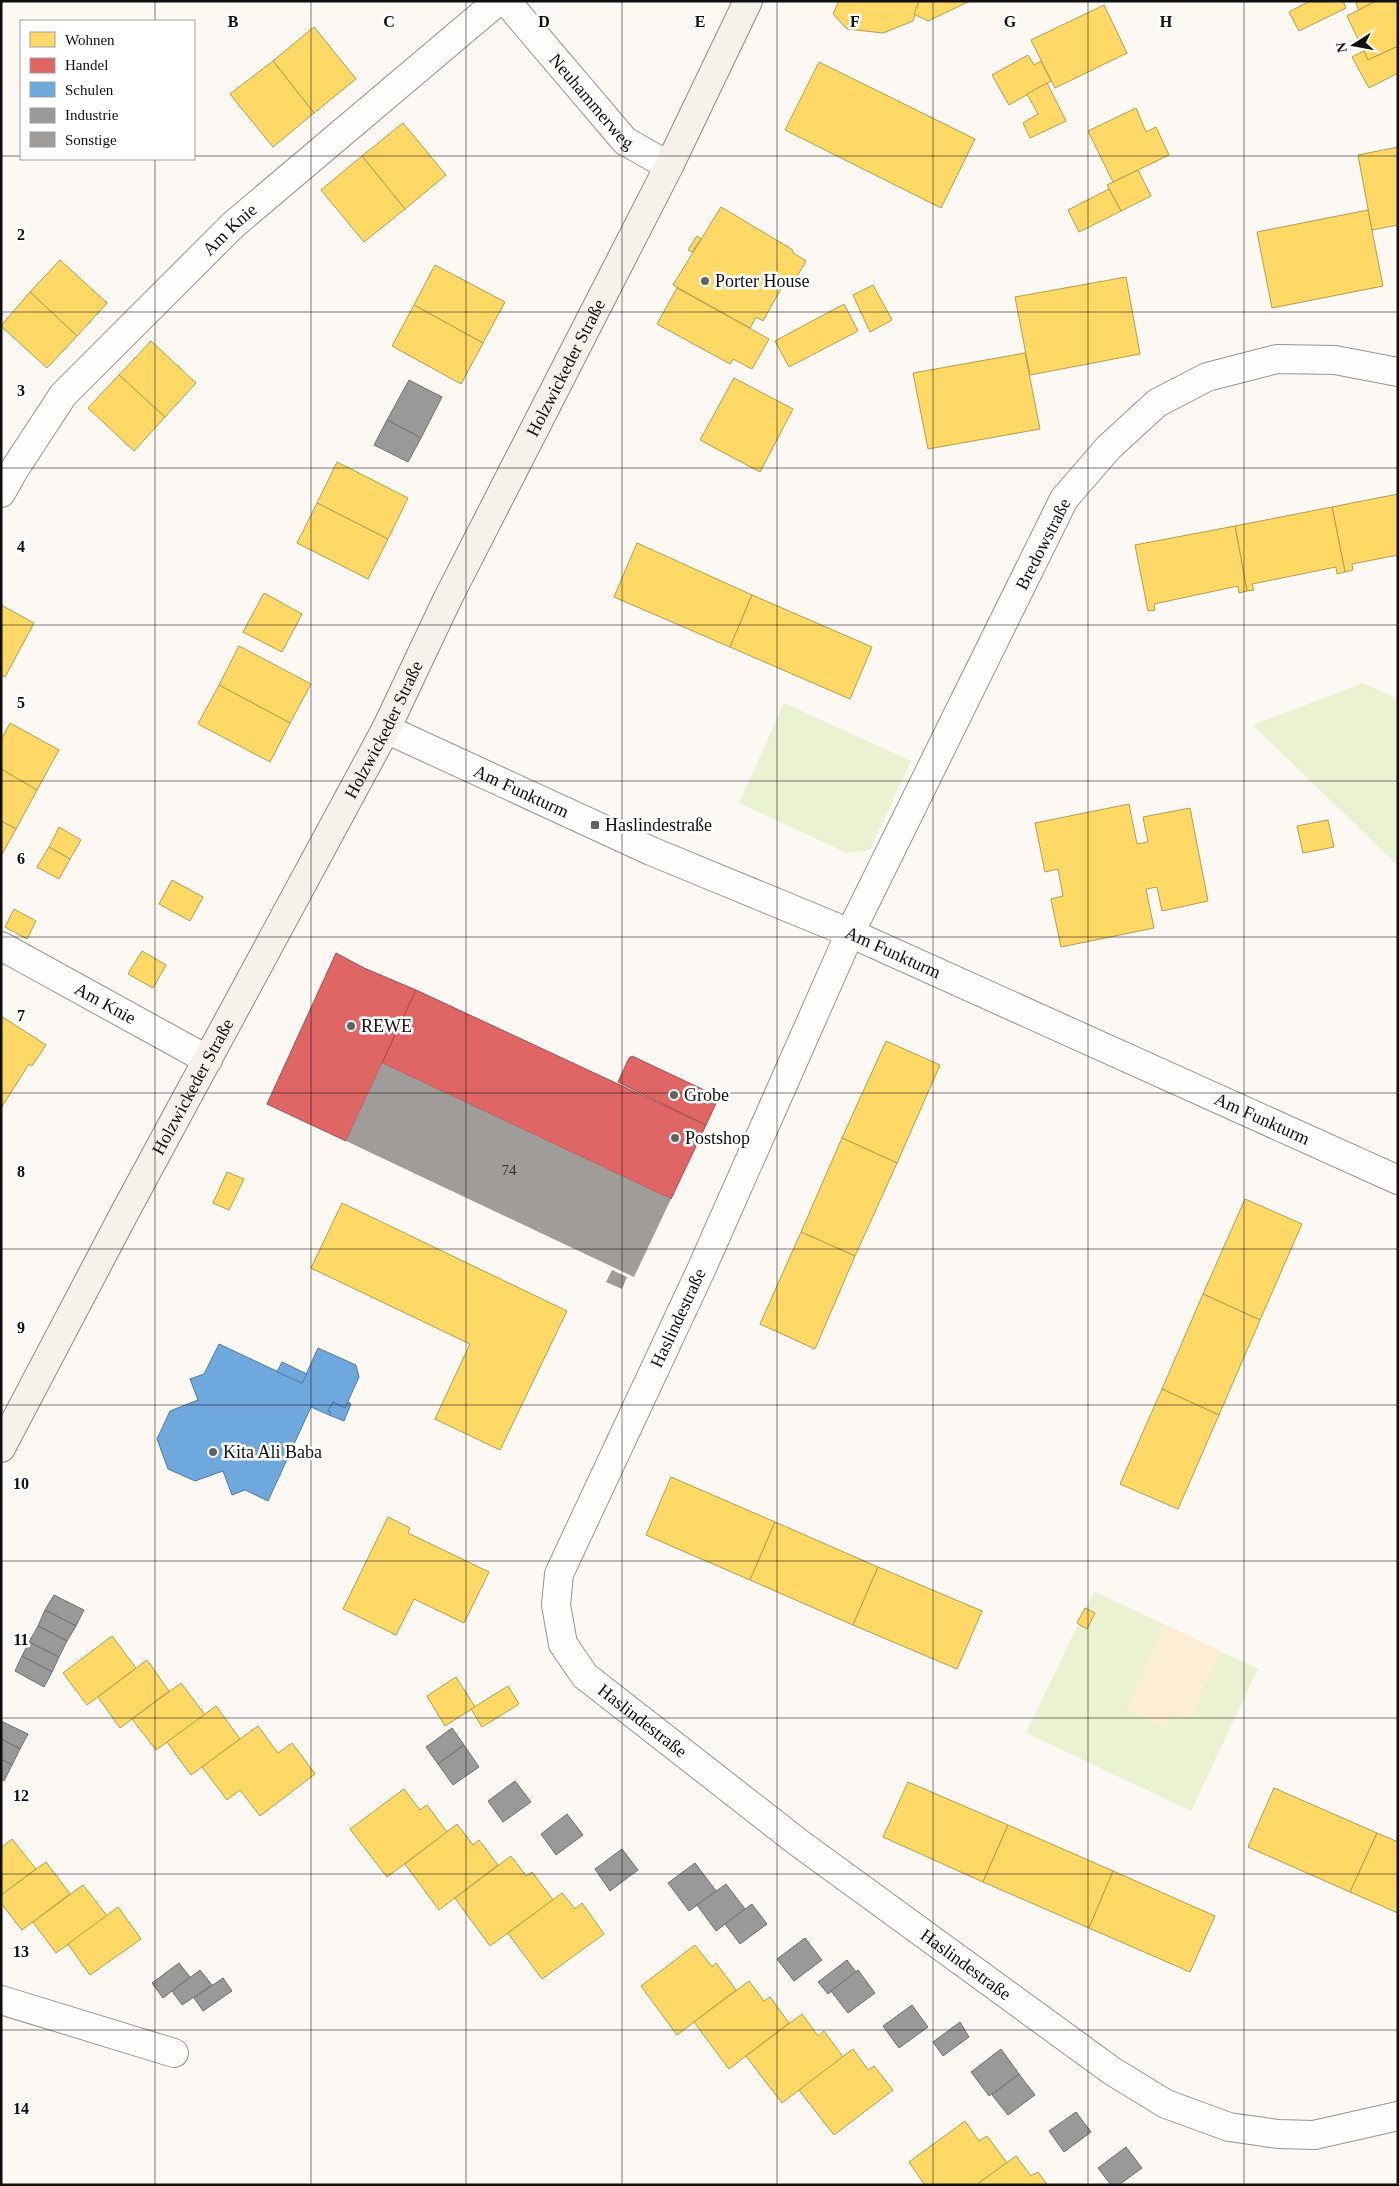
<svg xmlns="http://www.w3.org/2000/svg" width="1399" height="2186" font-family="'Times New Roman',serif">
<style>
.green{fill:#eaf2d2}
.sand{fill:#fdedd4}
.homes{fill:#ffd966;stroke:#b79c4c}
.shops{fill:#e06666;stroke:#a14c4c}
.schools{fill:#6fa8dc;stroke:#527a9e}
.industry{fill:#999;stroke:#707070}
.building{fill:#a09c99}
.lines{fill:none;stroke-linecap:round;stroke-linejoin:round}
.minor-casing{stroke:#969492;stroke-width:30}
.secondary-casing{stroke:#8c8b89;stroke-width:30}
.minor{stroke:#fffefd;stroke-width:28}
.secondary{stroke:#f5f2eb;stroke-width:28}
.grid{fill:none;stroke:#0f0f0f;stroke-width:1;stroke-opacity:0.55}
.poi-dot{fill:#62615f;stroke:#fff;stroke-width:2}
.labels{text-anchor:middle;dominant-baseline:central;stroke-width:5;stroke-linejoin:round;paint-order:stroke}
.number-label{font-size:15px;fill:#333232}
.street-label{font-size:18px;fill:#0f0f0f;stroke:#fff}
.poi-label{font-size:18px;fill:#0f0f0f;stroke:#fff;text-anchor:start}
.grid-label{font-size:16px;text-anchor:middle;font-weight:bold;fill:#0f0f0f;stroke:#fff;stroke-width:5;stroke-linejoin:round;paint-order:stroke}
</style>
<rect width="100%" height="100%" fill="#fcf9f4"/>
<g class="green">
<path d="M1363,683l35,16v167l-145,-141z"/>
<path d="M784,703l127,58 -41,89 -23,3 -108,-50z"/>
<path d="M1094,1591l164,78 -67,142 -165,-78z"/>
</g>
<path class="sand" d="M1165,1625l56,26 -31,69 -18,-9 -8,16 -38,-18z"/>
<g class="homes">
<path d="M839,1h80l-6,20 -30,12 -36,-4 -14,-15z"/>
<path d="M919,1h51l-42,20 -14,-7z"/>
<path d="M1310,1h33l3,7 -47,23 -10,-19z"/>
<path d="M1359,1h14l1,1 -15,8 -3,-7z"/>
<path d="M1376,1h22v45l-30,14 -21,-44z"/>
<path d="M1104,5l23,48 -72,35 -24,-48z"/>
<path d="M314,27l42,52 -42,34 -41,-52z"/>
<path d="M1398,46v27l-29,15 -17,-31 12,-6 4,9z"/>
<path d="M1028,55l6,10 7,-4 10,20 -42,24 -17,-30z"/>
<path d="M273,61l41,52 -41,34 -43,-53z"/>
<path d="M819,62l156,77 -34,69 -156,-78z"/>
<path d="M1047,83l19,38 -36,17 -7,-15 15,-9 -11,-20z"/>
<path d="M1136,108l10,24 10,-5 13,28 -56,27 -25,-51z"/>
<path d="M403,123l43,52 -41,34 -43,-53z"/>
<path d="M1398,147v78l-26,5 -14,-75z"/>
<path d="M362,156l43,53 -41,33 -43,-52z"/>
<path d="M1138,170l13,26 -30,15 -14,-26z"/>
<path d="M1109,189l12,22 -42,21 -11,-22z"/>
<path d="M721,207l72,43 -1,2 14,9 -11,19 -7,-4 -25,45 -7,-4 -6,11 -77,-43z"/>
<path d="M1368,210l15,76 -111,22 -15,-76z"/>
<path d="M697,236l4,3 -9,13 -4,-2z"/>
<path d="M60,260l47,43 -30,33 -47,-44z"/>
<path d="M435,265l70,37 -22,41 -69,-38z"/>
<path d="M1126,277l14,77 -110,21 -15,-78z"/>
<path d="M873,285l19,35 -22,12 -17,-37z"/>
<path d="M677,288l92,51 -17,30 -19,-10 -3,5 -73,-40z"/>
<path d="M30,292l47,44 -30,32 -46,-42z"/>
<path d="M844,304l14,27 -69,36 -14,-26z"/>
<path d="M414,305l69,38 -22,41 -69,-38z"/>
<path d="M151,341l45,42 -31,34 -46,-42z"/>
<path d="M1025,353l15,76 -112,20 -15,-76z"/>
<path d="M119,375l46,42 -31,34 -46,-43z"/>
<path d="M734,378l59,31 -33,63 -60,-32z"/>
<path d="M337,462l71,36 -20,41 -71,-36z"/>
<path d="M1398,494v61l-46,9 1,6 -8,2 -13,-65z"/>
<path d="M317,503l71,36 -20,40 -71,-36z"/>
<path d="M1332,507l13,65 -8,2 -1,-7 -84,17 2,6 -7,1 -12,-65z"/>
<path d="M1235,526l12,65 -8,2 -1,-7 -84,18 1,6 -7,1 -13,-66z"/>
<path d="M637,543l115,52 -22,52 -116,-50z"/>
<path d="M264,593l38,21 -20,38 -39,-20z"/>
<path d="M752,595l120,52 -22,52 -120,-52z"/>
<path d="M1,605l33,18 -29,54 -4,-2z"/>
<path d="M239,646l72,38 -21,39 -71,-38z"/>
<path d="M219,685l71,38 -20,39 -72,-38z"/>
<path d="M10,723l49,27 -22,40 -36,-21v-29z"/>
<path d="M1,769l36,21 -21,39 -15,-8z"/>
<path d="M1129,804l8,40 11,-2 -5,-25 47,-9 18,93 -46,10 -5,-24 -11,2 8,39 -93,19 -10,-48 12,-3 -5,-27 -13,3 -10,-49z"/>
<path d="M1328,820l6,27 -31,6 -6,-27z"/>
<path d="M1,821l15,8 -15,27z"/>
<path d="M59,827l22,13 -11,19 -21,-12z"/>
<path d="M49,847l21,12 -11,20 -22,-12z"/>
<path d="M172,880l31,17 -13,24 -31,-17z"/>
<path d="M14,909l22,12 -9,18 -22,-12z"/>
<path d="M142,951l24,14 -13,23 -25,-14z"/>
<path d="M1,1016l45,29 -14,21 -3,-2 -28,44z"/>
<path d="M886,1041l54,24 -43,98 -55,-25z"/>
<path d="M842,1138l55,25 -42,93 -54,-24z"/>
<path d="M227,1172l17,7 -15,31 -16,-7z"/>
<path d="M1245,1199l57,25 -42,96 -57,-26z"/>
<path d="M342,1203l225,108 -67,139 -65,-31 35,-75 -159,-76z"/>
<path d="M801,1232l54,24 -40,93 -55,-25z"/>
<path d="M1203,1294l57,26 -41,95 -57,-26z"/>
<path d="M1162,1389l57,26 -41,94 -58,-25z"/>
<path d="M671,1477l104,45 -25,58 -104,-45z"/>
<path d="M388,1517l22,11 -2,5 81,39 -25,51 -50,-24 -18,36 -53,-26z"/>
<path d="M775,1522l103,45 -25,58 -103,-45z"/>
<path d="M878,1567l104,44 -25,58 -104,-44z"/>
<path d="M1085,1608l10,5 -8,16 -10,-6z"/>
<path d="M112,1636l24,32 -49,37 -24,-32z"/>
<path d="M147,1660l22,31 -49,37 -22,-31z"/>
<path d="M456,1677l19,30 -30,19 -18,-30z"/>
<path d="M181,1683l24,32 -49,35 -24,-31z"/>
<path d="M508,1686l11,18 -37,23 -11,-18z"/>
<path d="M216,1706l24,33 -49,36 -24,-33z"/>
<path d="M258,1726l20,27 14,-10 23,31 -55,42 -20,-26 -13,10 -25,-33z"/>
<path d="M908,1782l100,43 -25,57 -100,-45z"/>
<path d="M1274,1788l103,45 -27,59 -102,-45z"/>
<path d="M404,1789l16,21 7,-5 20,27 -60,45 -37,-48z"/>
<path d="M457,1824l16,21 6,-5 19,25 -59,45 -34,-46z"/>
<path d="M1008,1825l105,46 -24,57 -106,-46z"/>
<path d="M1377,1833l21,9v71l-48,-21z"/>
<path d="M12,1839l24,30 -35,26v-47z"/>
<path d="M511,1856l15,20 6,-4 21,28 -63,46 -35,-48z"/>
<path d="M46,1862l24,32 -48,36 -21,-27v-8z"/>
<path d="M1113,1871l102,45 -25,56 -101,-44z"/>
<path d="M83,1885l24,31 -51,37 -23,-31z"/>
<path d="M562,1893l13,16 7,-6 22,31 -62,45 -34,-46z"/>
<path d="M118,1907l23,32 -51,36 -22,-31z"/>
<path d="M695,1945l17,22 4,-4 20,27 -59,45 -36,-49z"/>
<path d="M749,1981l15,20 6,-4 19,26 -60,46 -35,-47z"/>
<path d="M802,2014l16,22 6,-5 19,26 -61,46 -36,-47z"/>
<path d="M853,2049l15,21 6,-4 19,24 -59,45 -35,-45z"/>
<path d="M965,2121l14,20 8,-5 20,27 -31,22h-51l-16,-23z"/>
<path d="M1016,2156l15,20 7,-4 9,13h-71z"/>
</g>
<g class="shops">
<path d="M336,953l28,15 52,22 -70,151 -79,-37z"/>
<path d="M416,990l290,135 -35,74 -289,-136z"/>
<path d="M632,1056l87,41 -13,28 -88,-43 11,-24z"/>
</g>
<g class="schools">
<path d="M219,1344l83,39 16,-35 38,17 3,12 -14,31 -12,-6 -5,9 3,1 -2,3 -18,-8 -43,94 -23,-11 -13,5 -9,-24 -28,10 -27,-12 -11,-30 13,-28 28,-11 -8,-21 14,-5z"/>
<path d="M282,1362l25,12 -5,9 -25,-11z"/>
<path d="M333,1402l12,6 3,-6 3,2 -7,17 -15,-6 2,-3 -3,-1z"/>
</g>
<g class="industry">
<path d="M409,380l33,17 -21,41 -34,-18z"/>
<path d="M387,420l34,18 -13,24 -34,-17z"/>
<path d="M54,1595l30,15 -8,16 -31,-16z"/>
<path d="M45,1610l31,16 -9,15 -29,-15z"/>
<path d="M38,1626l29,15 -8,16 -30,-15z"/>
<path d="M29,1642l30,15 -7,15 -30,-16z"/>
<path d="M22,1656l30,16 -8,15 -29,-16z"/>
<path d="M1,1721l27,13 -8,15 -19,-10z"/>
<path d="M452,1728l12,17 -26,19 -12,-17z"/>
<path d="M1,1739l19,10 -8,16 -11,-6z"/>
<path d="M464,1745l15,22 -26,18 -15,-21z"/>
<path d="M1,1759l11,6 -8,16 -3,-2z"/>
<path d="M515,1781l16,21 -28,20 -15,-21z"/>
<path d="M567,1814l16,21 -27,20 -15,-21z"/>
<path d="M622,1849l16,21 -28,21 -15,-22z"/>
<path d="M695,1863l21,28 -27,20 -21,-28z"/>
<path d="M726,1884l19,25 -29,22 -19,-26z"/>
<path d="M752,1904l15,20 -27,20 -15,-20z"/>
<path d="M805,1938l17,22 -28,21 -17,-22z"/>
<path d="M847,1960l9,12 -28,22 -10,-12z"/>
<path d="M179,1963l11,14 -27,21 -11,-15z"/>
<path d="M200,1970l12,15 -30,20 -10,-14z"/>
<path d="M858,1970l17,23 -27,20 -17,-22z"/>
<path d="M223,1978l9,13 -29,20 -9,-13z"/>
<path d="M912,2005l16,22 -29,21 -16,-22z"/>
<path d="M960,2022l9,15 -26,19 -10,-14z"/>
<path d="M1001,2049l18,25 -30,22 -18,-24z"/>
<path d="M1019,2074l16,21 -27,20 -16,-20z"/>
<path d="M1076,2112l15,20 -27,20 -15,-21z"/>
<path d="M1126,2147l16,21 -23,17h-8l-13,-17z"/>
</g>
<g class="building">
<path d="M382,1063l289,136 -37,78 -288,-136z"/>
<path d="M612,1270l15,7 -5,12 -16,-7z"/>
</g>
<g class="lines">
<defs>
<g id="minor">
<path id="s1" d="M506,1l119,140 44,25"/>
<path id="s2" d="M1398,372l-63,-12 -58,-1 -70,18 -50,26 -49,45 -44,51 -214,434 -149,337 -142,304 -3,31 7,39 22,32 214,167 313,228 54,33 63,23 49,7 36,1 84,-19"/>
<path id="s3" d="M1,493l13,-23 49,-75 170,-170 265,-224"/>
<path id="s4" d="M386,729l265,122 199,82 548,247"/>
<path id="s5" d="M1,946l207,114"/>
<path d="M1,2000l173,53"/>
</g>
<g id="secondary">
<path id="s6" d="M1,1448l124,-236 261,-483 62,-131 221,-432 79,-165"/>
</g>
</defs>
<use href="#minor" class="minor-casing"/>
<use href="#secondary" class="secondary-casing"/>
<use href="#minor" class="minor"/>
<use href="#secondary" class="secondary"/>
</g>
<path class="grid" d="M155,1v20M311,1v2184M466,1v2184M622,1v2184M777,1v2184M933,1v2184M1088,1v2184M1244,1v2184M1,156h20M194,156h1204M155,159v2026M1,312h1397M1,468h1397M1,625h1397M1,781h1397M1,937h1397M1,1093h1397M1,1249h1397M1,1405h1397M1,1561h1397M1,1718h1397M1,1874h1397M1,2030h1397"/>
<g class="poi-dot">
<circle cx="705" cy="281" r="5"/>
<rect x="590" y="820" width="10" height="10" rx="2.5"/>
<circle cx="351" cy="1026" r="5"/>
<circle cx="674" cy="1095" r="5"/>
<circle cx="675" cy="1138" r="5"/>
<circle cx="213" cy="1452" r="5"/>
</g>
<g class="labels">
<g class="number-label">
<text x="509" y="1170">74</text>
</g>
<g class="street-label">
<text stroke="none"><textPath href="#s1" startOffset="132">Neuhammerweg</textPath></text>
<text stroke="none"><textPath href="#s3" startOffset="351">Am Knie</textPath></text>
<text stroke="none"><textPath href="#s6" startOffset="1219">Holzwickeder Straße</textPath></text>
<text transform="translate(1043 544) rotate(-63)">Bredowstraße</text>
<text stroke="none"><textPath href="#s6" startOffset="814">Holzwickeder Straße</textPath></text>
<text stroke="none"><textPath href="#s4" startOffset="149">Am Funkturm</textPath></text>
<text stroke="none"><textPath href="#s4" startOffset="554">Am Funkturm</textPath></text>
<text stroke="none"><textPath href="#s5" startOffset="119">Am Knie</textPath></text>
<text stroke="none"><textPath href="#s6" startOffset="409">Holzwickeder Straße</textPath></text>
<text stroke="none"><textPath href="#s4" startOffset="959">Am Funkturm</textPath></text>
<text transform="translate(678 1318) rotate(-65)">Haslindestraße</text>
<text stroke="none"><textPath href="#s2" startOffset="1755">Haslindestraße</textPath></text>
<text stroke="none"><textPath href="#s2" startOffset="2160">Haslindestraße</textPath></text>
</g>
<g class="poi-label">
<text x="715" y="281">Porter House</text>
<text x="605" y="825">Haslindestraße</text>
<text x="361" y="1026">REWE</text>
<text x="684" y="1095">Grobe</text>
<text x="685" y="1138">Postshop</text>
<text x="223" y="1452">Kita Ali Baba</text>
</g>
</g>
<g class="grid-label">
<text x="233" y="27">B</text>
<text x="389" y="27">C</text>
<text x="544" y="27">D</text>
<text x="700" y="27">E</text>
<text x="855" y="27">F</text>
<text x="1010" y="27">G</text>
<text x="1166" y="27">H</text>
<text x="21" y="240">2</text>
<text x="21" y="396">3</text>
<text x="21" y="552">4</text>
<text x="21" y="708">5</text>
<text x="21" y="864">6</text>
<text x="21" y="1021">7</text>
<text x="21" y="1177">8</text>
<text x="21" y="1333">9</text>
<text x="21" y="1489">10</text>
<text x="21" y="1645">11</text>
<text x="21" y="1801">12</text>
<text x="21" y="1957">13</text>
<text x="21" y="2114">14</text>
</g>
<rect width="1399" height="2186" fill="none" stroke="#0f0f0f" stroke-width="5"/>
<rect x="20" y="20" width="175" height="140" fill="#ffffff" stroke="#9f9f9f"/>
<rect x="30" y="32" width="25" height="15" fill="#ffd966" stroke="#9f9f9f"/>
<text x="65" y="45" font-size="15" fill="#0f0f0f">Wohnen</text>
<rect x="30" y="58" width="25" height="15" fill="#e06666" stroke="#9f9f9f"/>
<text x="65" y="70" font-size="15" fill="#0f0f0f">Handel</text>
<rect x="30" y="82" width="25" height="15" fill="#6fa8dc" stroke="#9f9f9f"/>
<text x="65" y="95" font-size="15" fill="#0f0f0f">Schulen</text>
<rect x="30" y="108" width="25" height="15" fill="#999999" stroke="#9f9f9f"/>
<text x="65" y="120" font-size="15" fill="#0f0f0f">Industrie</text>
<rect x="30" y="132" width="25" height="15" fill="#a09c99" stroke="#9f9f9f"/>
<text x="65" y="145" font-size="15" fill="#0f0f0f">Sonstige</text>
<g transform="translate(1354 45) rotate(259)" stroke="#ffffff" stroke-width="4" paint-order="stroke">
<path d="M0-4L9 19L0 12L-9 19Z" fill="#0f0f0f"/>
<text y="-8" font-size="14" font-weight="bold" text-anchor="middle" fill="#0f0f0f">N</text>
</g>
</svg>
